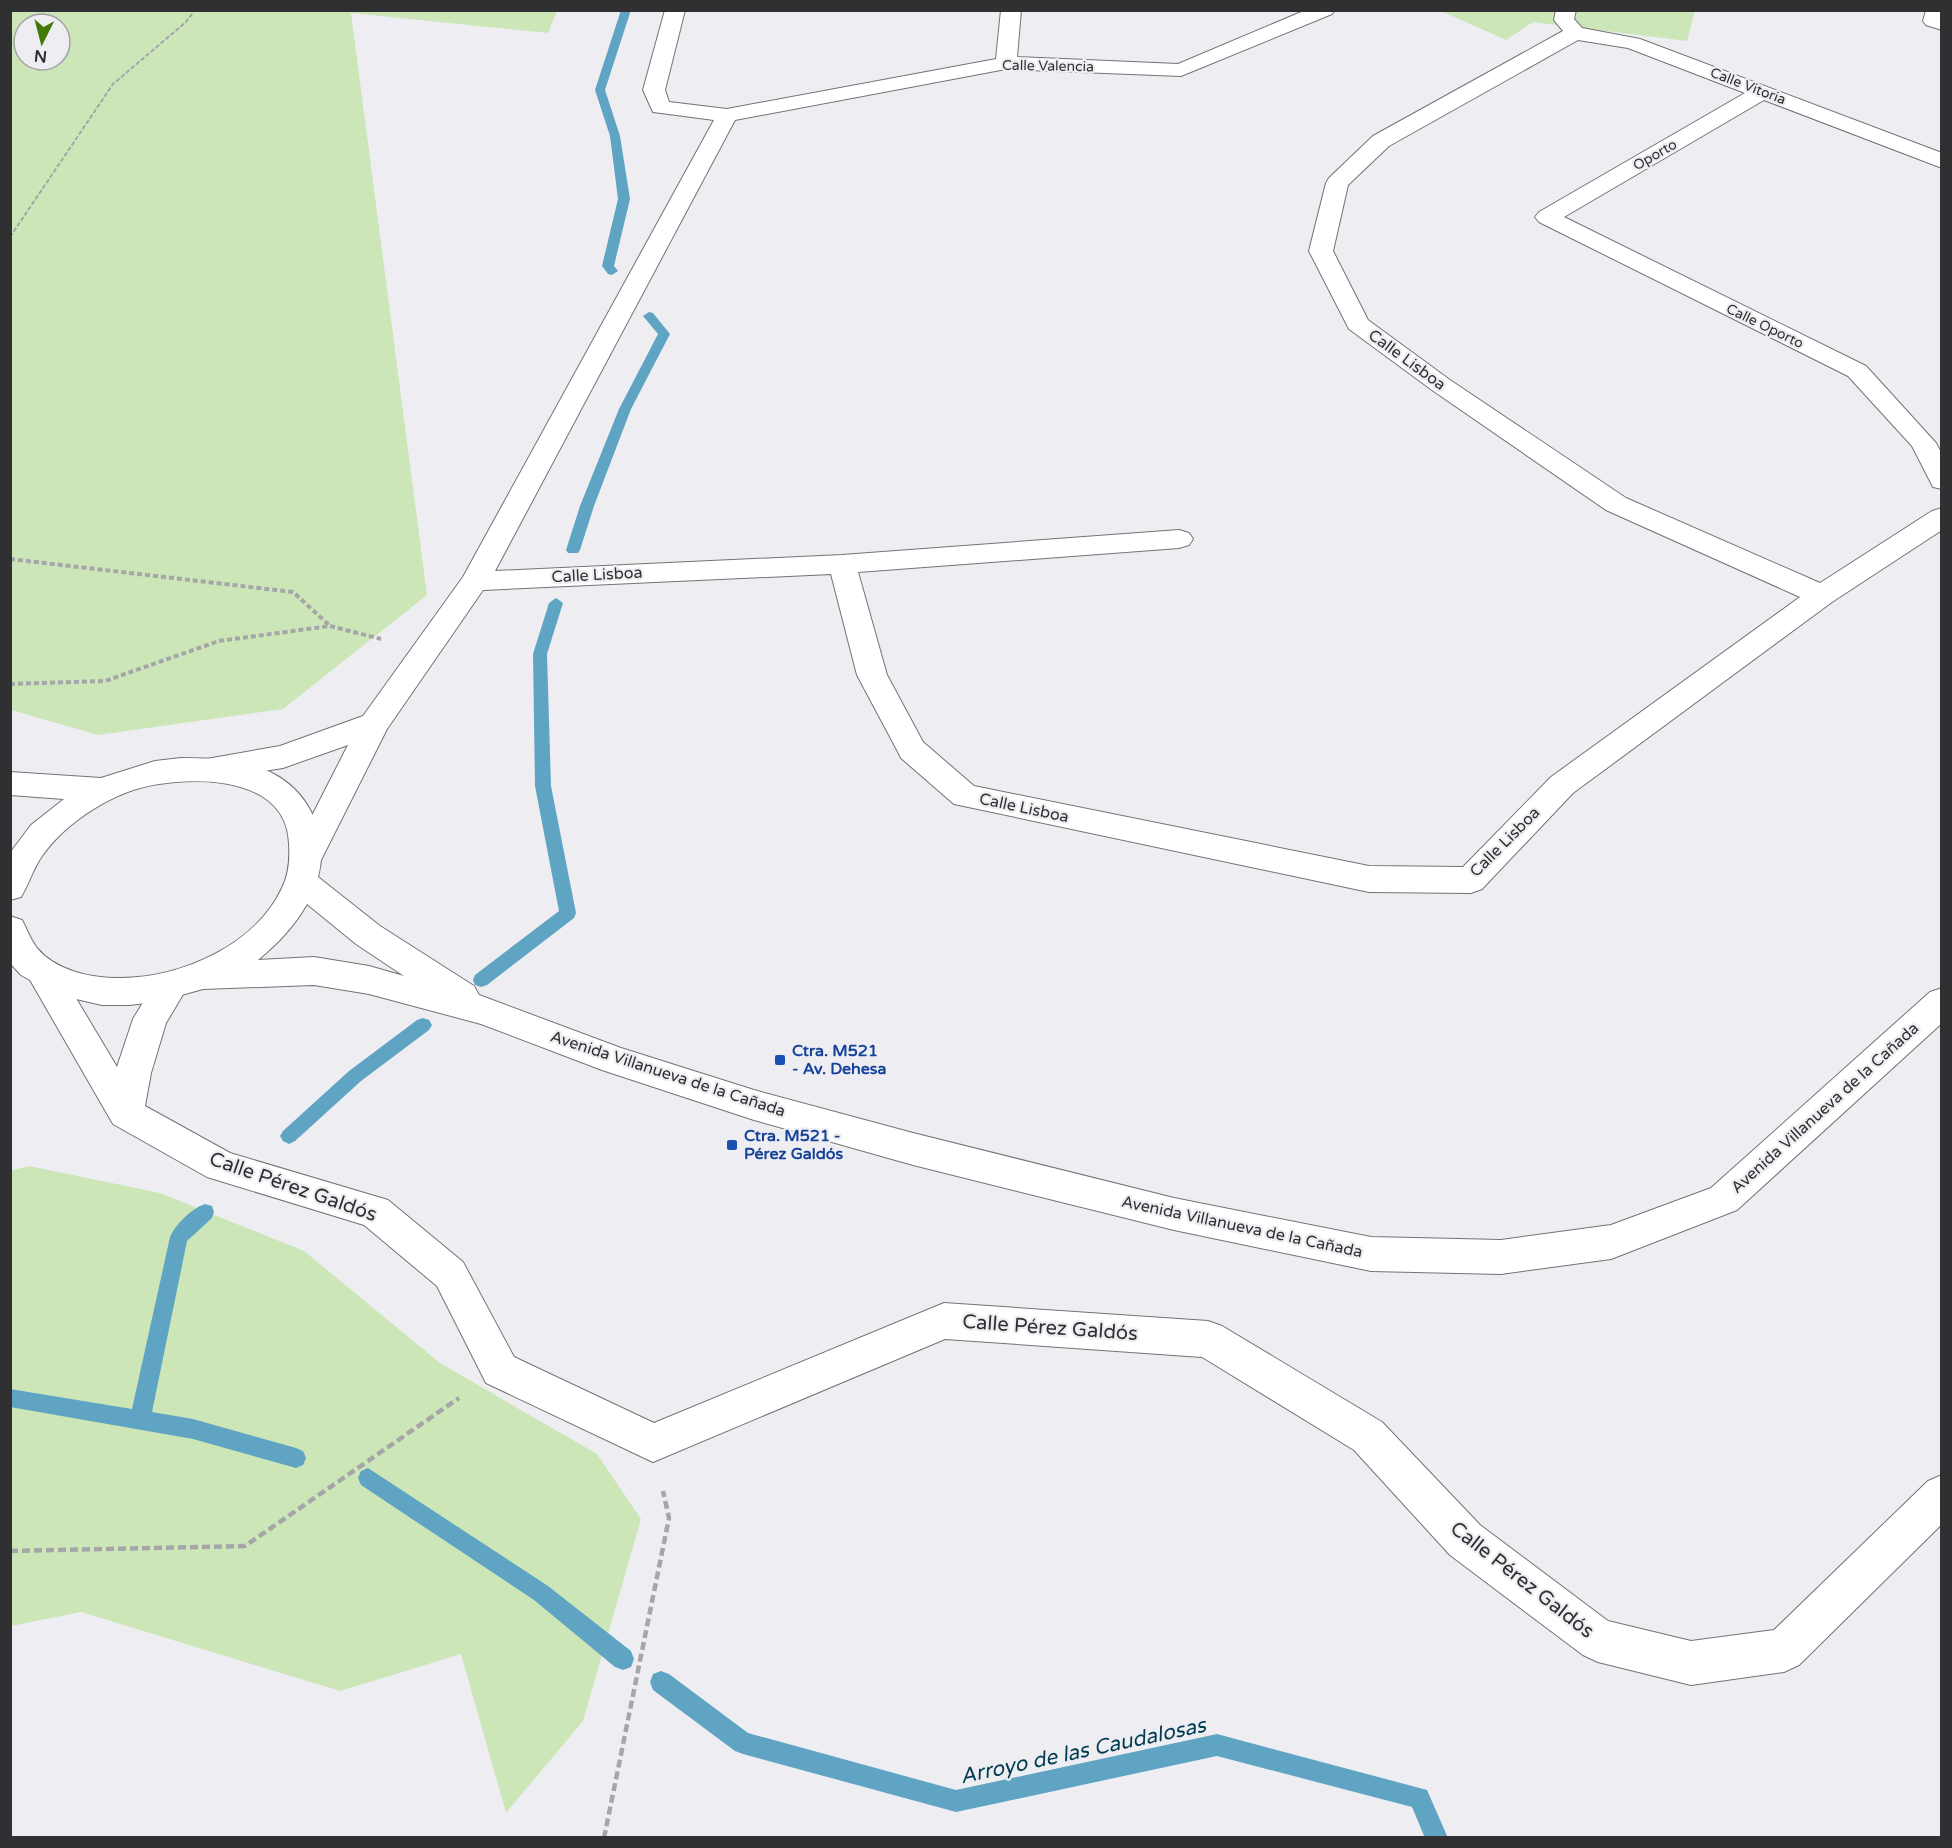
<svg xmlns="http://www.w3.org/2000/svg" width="1952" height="1848" font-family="'Varela Round',sans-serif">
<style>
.green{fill:#cce6b8;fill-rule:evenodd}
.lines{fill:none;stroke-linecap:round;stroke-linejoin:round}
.stream{fill:#60a4c4;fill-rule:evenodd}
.minor-casing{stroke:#737376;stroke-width:2}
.major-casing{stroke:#737376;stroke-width:2}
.path-far2{stroke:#a6a6a9;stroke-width:2;stroke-dasharray:4.5 2;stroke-linecap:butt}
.path-far1{stroke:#a6a6a9;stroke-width:4;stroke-dasharray:5 3;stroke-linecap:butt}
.path{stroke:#a6a6a9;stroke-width:4.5;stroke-dasharray:8 4;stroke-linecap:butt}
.minor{fill:#fff;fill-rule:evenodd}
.major{fill:#fff;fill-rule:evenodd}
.transit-dot{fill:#1a4fb4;stroke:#eeeef2;stroke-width:2}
.labels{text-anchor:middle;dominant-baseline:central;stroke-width:4.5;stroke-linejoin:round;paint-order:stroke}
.far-street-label{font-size:14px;fill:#303032;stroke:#eeeef2}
.street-label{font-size:16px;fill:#303032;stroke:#eeeef2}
.transit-label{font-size:16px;font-weight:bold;fill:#164399;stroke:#eeeef2;text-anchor:start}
.near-street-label{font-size:20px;fill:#303032;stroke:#eeeef2}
.near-water-label{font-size:21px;font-style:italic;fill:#003b52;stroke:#eeeef2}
</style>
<rect width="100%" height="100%" fill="#eeeef2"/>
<g class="green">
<path d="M10,11h547l-9,22 -197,-20 76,582 -144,114 -185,26 -87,-25zM24,24h36v36h-36z"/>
<path d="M1441,11h254l-8,30 -154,-19 -27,18z"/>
<path d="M29,1166l131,27 144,58 136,112 157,91 44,65 -58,202 -77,92 -45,-159 -121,37 -259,-79 -70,14 -1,-455z"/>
</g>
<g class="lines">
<g class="stream">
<path d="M621,10h10l-26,80 15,46 10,63 -16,67 4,5 -6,4 -4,-1 -6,-8 16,-67 -8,-63 -15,-46z"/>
<path d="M649,312l4,1 17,21 -39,75 -37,97 -14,44 -2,3h-10l-2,-3 14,-44 39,-97 39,-75 -15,-18z"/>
<path d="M556,598l7,5 -16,51 4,132 25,127 -2,5 -87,67 -6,2 -6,-2 -2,-5 2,-5 84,-64 -24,-125 -2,-132 16,-51z"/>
<path d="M423,1018l6,2 3,5 -3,5 -68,51 -66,60 -6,3 -6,-3 -3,-5 3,-5 66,-60 68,-51z"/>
<path d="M205,1204l7,2 2,6 -2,6 -25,23 -35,171 41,7 103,29 7,3 3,7 -3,7 -7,3 -103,-29 -183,-32v-18l122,20 38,-172c5,-12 22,-29 35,-33z"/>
<path d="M368,1468l180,118 83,65 3,8 -3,8 -8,3 -8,-3 -81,-67 -173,-115 -3,-7 3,-7z"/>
<path d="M661,1671l8,3 79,59 208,57 261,-56 210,56 21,48h-23l-13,-31 -195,-51 -261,56 -213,-58 -8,-3 -82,-61 -3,-8 3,-8z"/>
</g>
<defs>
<g id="minor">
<path d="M665,10h20l-20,80 4,12 58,7 269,-50 5,-49h20l-4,47 161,7 128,-54h29l-3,4 -151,62 -175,-7 -271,51 -240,451 347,-16 337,-25 10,3 4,6 -4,6 -10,3 -321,24 29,103 36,67 51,44 395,80 94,1 88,-90 249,-180 -194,-87 -174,-120 -83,-61 -40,-78 17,-68 3,-5 44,-42 190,-105 -9,-11 2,-10h20l-2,9 8,9 58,11 302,114v15l-178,-68 -200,117 302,149 70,77 6,11v35l-9,-2 -21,-41 -64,-70 -309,-154 -4,-5 4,-5 206,-119 -117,-45 -50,-8 -189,106 -41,39 -15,66 35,69 82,60 176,118 194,85 112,-72 10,-3v22l-110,72 -259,191 -91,96 -11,4 -102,-1 -415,-88 -53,-46 -4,-8 -40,-75 -26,-101 -348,16 -96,139 -67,133 -11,3 -11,-3 -5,-9 55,-108 -65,23 -71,11 -11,-3 -4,-8 4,-8 79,-14 83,-30 100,-139 251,-457 -53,-7 -8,-1 -10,-22z"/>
<path d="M1926,10h16v20l-16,-5 -3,-4z"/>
<path d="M43,959l12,4 62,104 16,-48 26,-43 12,-4 12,4 5,10 -22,37 -15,50 -6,33 85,47 158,47 75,62 51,95 140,66 290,-120 264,18 14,5 160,96 98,103 128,96 83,20 83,-11 154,-149 14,-6v49l-143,141 -15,7 -93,13 -93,-23 -15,-7 -133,-100 -96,-105 -152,-93 -257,-18 -292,123 -167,-79 -49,-97 -73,-61 -157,-48 -94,-53 -87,-151 5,-10z"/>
</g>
<path id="major" d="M181,758c27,0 56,1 82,11 44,17 67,63 55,108l62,49 94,60 5,9 142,53 133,42 159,43 261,65 197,39 130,3 110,-15 100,-37 219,-196 12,-4v35l-205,187 -126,49 -110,15 -130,-3 -197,-41 -261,-65 -159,-45 -152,-50 -121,-46 -112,-30 -55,-9 -111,4 -47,13 -27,3h-27l-26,-6 -37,-14 -18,-10 -11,-12v-47l12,4c5,9 8,19 15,28 19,23 54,30 83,30 60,0 135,-32 162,-90 7,-14 8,-29 7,-44 -2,-65 -84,-67 -130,-60 -44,6 -92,37 -117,72 -9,13 -13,28 -21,41l-11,3v-47l21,-28 33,-26 -54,-4v-23l91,6 54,-17zM307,904l49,40 48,32 -35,-10 -55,-9 -56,3c20,-17 36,-33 49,-56z"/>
</defs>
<use href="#minor" class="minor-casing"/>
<use href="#major" class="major-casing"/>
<path class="path-far2" d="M10,237l103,-153 73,-62 9,-12"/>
<g class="path-far1">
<path d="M10,559l283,33 36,33"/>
<path d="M10,684l95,-3 114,-40 111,-15 51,13"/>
</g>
<g class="path">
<path d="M10,1551l235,-5 214,-148"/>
<path d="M604,1838l65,-320 -6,-27"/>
</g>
<use href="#minor" class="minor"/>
<use href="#major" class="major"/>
</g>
<g class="transit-dot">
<rect x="774" y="1054" width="12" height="12" rx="3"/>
<rect x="726" y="1139" width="12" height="12" rx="3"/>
</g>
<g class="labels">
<g class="far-street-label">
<text transform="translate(1048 66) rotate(1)">Calle Valencia</text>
<text transform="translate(1748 86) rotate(21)">Calle Vitoria</text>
<text transform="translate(1655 155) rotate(-30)">Oporto</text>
<text transform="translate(1765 326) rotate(26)">Calle Oporto</text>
</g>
<g class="street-label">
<text transform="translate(1407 360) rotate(36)">Calle Lisboa</text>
<text transform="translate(597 575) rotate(-3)">Calle Lisboa</text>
<text transform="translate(1024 808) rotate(12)">Calle Lisboa</text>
<text transform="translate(1505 842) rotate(-45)">Calle Lisboa</text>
<text transform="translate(668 1074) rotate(18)">Avenida Villanueva de la Cañada</text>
<text transform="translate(1825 1108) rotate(-42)">Avenida Villanueva de la Cañada</text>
<text transform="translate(1242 1227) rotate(12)">Avenida Villanueva de la Cañada</text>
</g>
<g class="transit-label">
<text x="792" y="1051">Ctra. M521<tspan x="792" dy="18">- Av. Dehesa</tspan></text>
<text x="744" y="1136">Ctra. M521 -<tspan x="744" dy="18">Pérez Galdós</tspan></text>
</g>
<g class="near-street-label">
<text transform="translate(293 1187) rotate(19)">Calle Pérez Galdós</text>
<text transform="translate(1050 1328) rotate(4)">Calle Pérez Galdós</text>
<text transform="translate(1522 1580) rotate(38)">Calle Pérez Galdós</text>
</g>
<g class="near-water-label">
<text transform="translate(1083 1751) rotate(-12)">Arroyo de las Caudalosas</text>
</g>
</g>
<rect width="1952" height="1848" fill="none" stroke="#303032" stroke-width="24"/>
<g transform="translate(42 42) rotate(186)"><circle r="28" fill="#eeeef2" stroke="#a2a2a5" stroke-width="1.5"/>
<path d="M0-4.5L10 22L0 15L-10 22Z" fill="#437909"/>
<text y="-9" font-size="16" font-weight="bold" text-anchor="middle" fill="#303032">N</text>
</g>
</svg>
